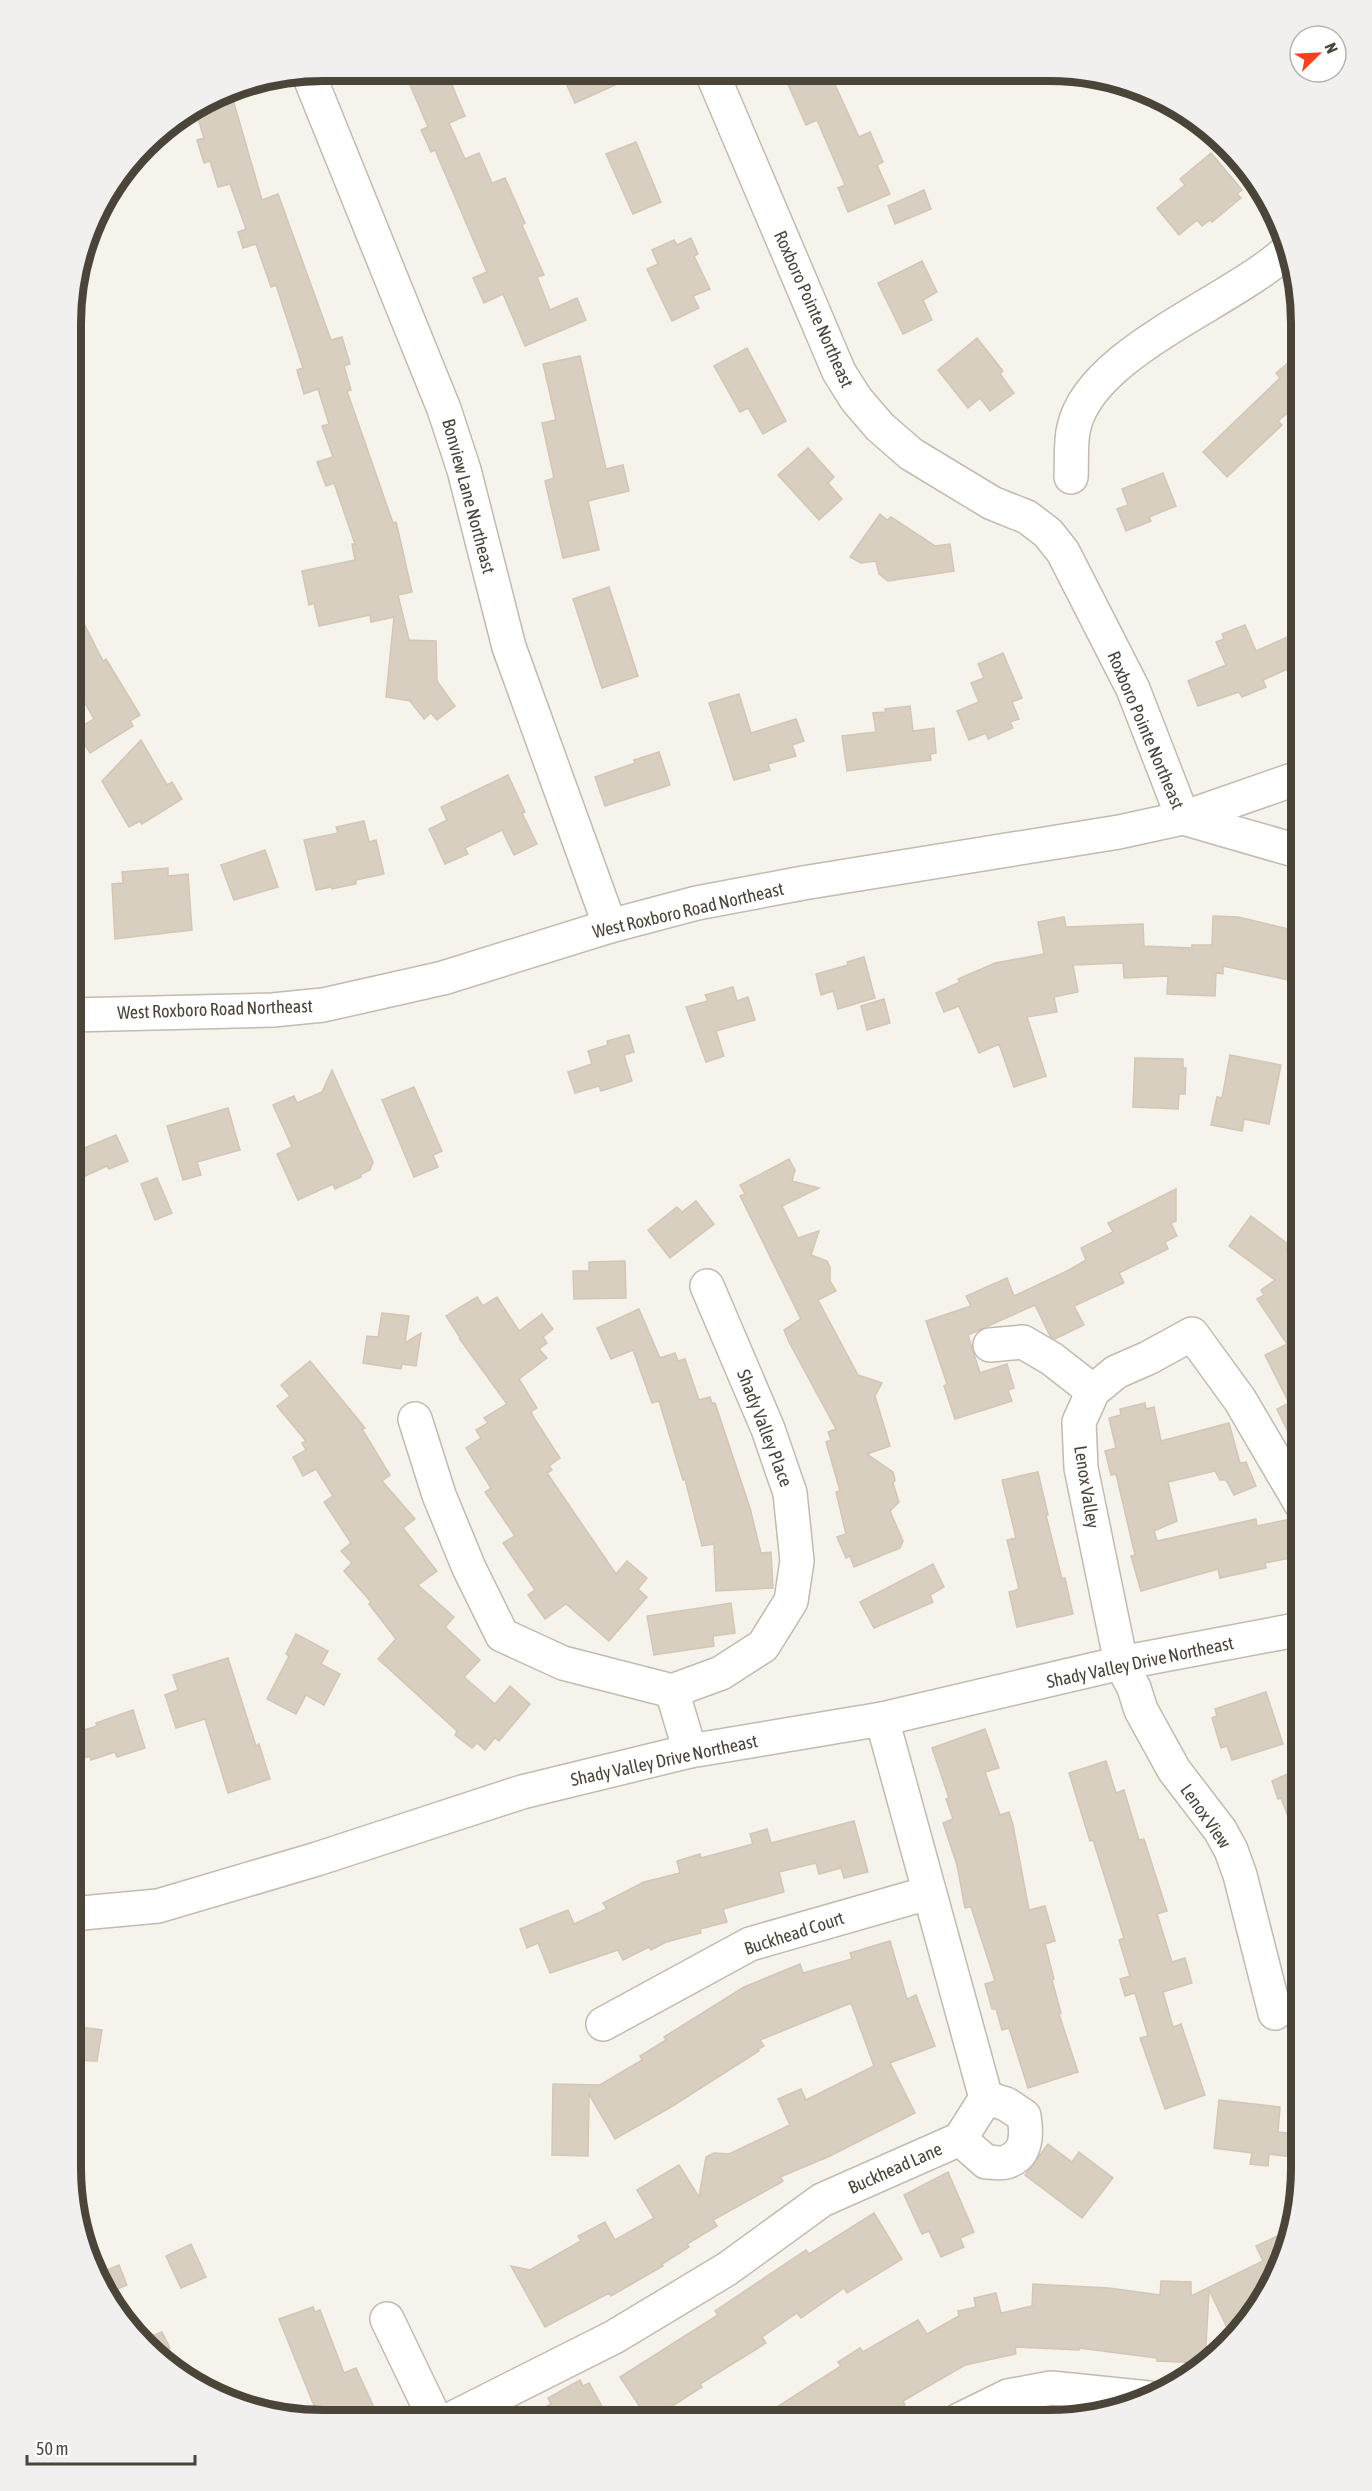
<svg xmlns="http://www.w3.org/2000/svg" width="1372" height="2491" font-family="'Asap Condensed',sans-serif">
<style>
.building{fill:#d8cfc1;stroke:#d3c7b4;stroke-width:1.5}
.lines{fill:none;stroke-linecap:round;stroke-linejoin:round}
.minor-casing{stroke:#c2bbae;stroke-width:36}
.minor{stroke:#fff;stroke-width:33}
.labels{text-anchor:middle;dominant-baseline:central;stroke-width:6;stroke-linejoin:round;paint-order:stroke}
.street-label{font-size:18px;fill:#4b4439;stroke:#fff}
.rim{fill:none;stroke:#4b4439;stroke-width:8}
</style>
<rect width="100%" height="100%" fill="#f6f3ec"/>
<g class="building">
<path d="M404,71h78l-30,14 13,31 -16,7 16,36 14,-6 13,30 13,-5 20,45 -3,2 22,50 -7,2 13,33 27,-12 9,22 -61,26 -22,-52 -19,9 -11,-25 14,-6 -52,-122 -4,2 -10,-22 7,-3z"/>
<path d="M561,72h83l-69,31z"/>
<path d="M783,73l47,1 29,63 11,-5 13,30 -6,3 13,29 -42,18 -10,-24 7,-3 -28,-65 -11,5z"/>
<path d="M232,96l30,104 16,-6 53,146 11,-3 8,27 -6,2 7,24 -4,1 46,132 3,-1 5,21 11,49 -14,3 11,45 27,1 1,40 18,25 -18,14 -6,-7 -7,6 -14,-18 -24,-4 8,-80 -23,5 -1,-7 -51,11 -5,-23 -5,2 -7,-34 53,-11 -3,-16h3l-21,-61 -8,3 -9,-24 16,-5 -11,-31 7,-2 -11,-35 -14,5 -7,-24 6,-2 -27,-83 -5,2 -15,-43 -13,4 -5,-16 8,-3 -16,-45 -12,3 -8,-26 -6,2 -7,-23 7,-2 -9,-29 9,-5z"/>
<path d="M636,142l25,60 -28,12 -27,-60z"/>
<path d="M1211,153l31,37 -5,4 4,4 -29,24 -2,-2 -8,6 -5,-6 -18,15 -22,-27 28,-23 -5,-6z"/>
<path d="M924,190l7,19 -36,15 -7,-18z"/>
<path d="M691,238l7,16 -4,2 16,33 -17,7 6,12 -27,13 -25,-52 11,-5 -6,-14 22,-10 3,5z"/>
<path d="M922,261l15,31 -14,8 9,20 -29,14 -25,-51z"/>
<path d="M977,338l26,33 -3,3 14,19 -24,18 -10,-13 -12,10 -30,-38z"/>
<path d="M747,348l39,73 -23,13 -15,-26 -8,4 -26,-46z"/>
<path d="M1301,352v50l-23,19 4,4 -55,52 -24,-25 77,-74 -4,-5z"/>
<path d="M580,356l26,113 17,-4 6,26 -41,10 11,49 -36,8 -18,-77 9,-3 -12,-55 14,-3 -13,-56z"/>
<path d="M808,448l26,29 -6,6 14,16 -23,21 -41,-45z"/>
<path d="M1163,473l13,33 -27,11 2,4 -25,10 -9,-22 11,-4 -6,-16z"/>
<path d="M880,514l7,6 4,-3 44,29 15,-2 4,27 -66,10 -9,-7 -3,-13 -15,2 -11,-6z"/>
<path d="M609,587l29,89 -36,12 -29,-89z"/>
<path d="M72,600l31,61 3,-2 34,56 -10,6 3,5 -43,27 -14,-23 18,-11 -16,-28 3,-2 -9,-15z"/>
<path d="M1245,625l11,26 45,-20v32l-38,17 3,7 -24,10 -3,-5 -41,14 -10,-25 38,-16 -10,-23 8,-3 -2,-5z"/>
<path d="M1003,653l19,45 -10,4 7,17 -9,3 3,6 -25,11 -2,-6 -17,7 -12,-29 22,-9 -8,-19 13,-5 -6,-14z"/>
<path d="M739,694l12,39 45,-14 8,22 -12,4 4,11 -28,8 2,6 -36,10 -25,-77z"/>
<path d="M910,706l3,25 21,-3 2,25 -6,1 1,6 -84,11 -5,-35 34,-4 -3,-19 13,-1 -1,-3z"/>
<path d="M141,740l26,45 5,-3 10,17 -40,25 -2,-3 -11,6 -27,-46z"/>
<path d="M659,752l11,33 -65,21 -10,-29 40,-14 -1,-3z"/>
<path d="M508,775l17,37 -3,1 15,31 -23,11 -12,-25 -37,18 3,6 -23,10 -16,-35 18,-9 -6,-13z"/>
<path d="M364,821l5,21 7,-2 8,34 -28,6v4l-24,5 -1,-2 -15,3 -12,-50 34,-7 -2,-6z"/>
<path d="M265,850l13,37 -44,13 -13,-35z"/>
<path d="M168,868v8l20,-2 4,56 -77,9 -3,-55 11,-1 -1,-11z"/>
<path d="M1213,916l25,1 63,15 -8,49 -70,-15v8l-7,-1 -1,23 -48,-2 1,-18 -44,2 -1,-15 -50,2 5,27 -24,5 3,15 -30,5 19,59 -32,11 -15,-43 -20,9 -20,-47 -15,6 -8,-19 24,-11 -2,-3 37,-16 49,-9 -6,-32 26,-5 2,10 77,-3 1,22 48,2v-3h20z"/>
<path d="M864,957l11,41 -37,11 -5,-18 -12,4 -5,-21 32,-9 -1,-3z"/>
<path d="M733,987l4,14 11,-4 7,23 -39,11 8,25 -18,6 -20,-55 22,-6 -3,-6z"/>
<path d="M884,999l6,24 -23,7 -6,-24z"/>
<path d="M629,1035l5,17 -10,3 8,26 -31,10 -2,-5 -24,7 -7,-21 24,-8 -4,-13 20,-6 -1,-4z"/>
<path d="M1230,1055l51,10 -12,59 -25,-5 -2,12 -31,-6 6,-28 5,1z"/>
<path d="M1135,1058l48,1v9h3l-1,26h-6l-1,15 -45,-2z"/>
<path d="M332,1070l41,92 -3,8 -10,5 1,2 -26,12 -2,-5 -35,16 -21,-46 15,-7 -19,-42 21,-9 3,7 25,-11z"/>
<path d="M414,1087l28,64 -9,4 5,12 -24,10 -32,-77z"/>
<path d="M228,1108l12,42 -43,12 4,13 -18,5 -16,-54z"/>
<path d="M116,1135l12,26 -19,8 -2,-3 -35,16v-37l10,4z"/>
<path d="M789,1159l6,11 -3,11 27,7 -37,18 16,32 21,-7 -8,24 16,6 3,6v14l6,10 -18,9 40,75 24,8 -7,13 15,50 -23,8 26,18 2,8 -2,3 6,19 -9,9 13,30 -3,7 -46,19 -4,-11 -4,2 -9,-21 9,-3 -10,-42 4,-1 -14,-49 5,-2 -3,-8 8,-3 -47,-87 -5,-12 17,-11 -61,-123 5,-2 -5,-9z"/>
<path d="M157,1178l15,35 -17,7 -14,-36z"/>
<path d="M1176,1189v32l-5,2 6,13 -12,6 3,7 -49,24 5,10 -50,23 10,19 -29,14 -5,-3 -15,-31 -67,30 12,38 27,-9 7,24 -6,2 4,11 -57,18 -11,-33 3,-2 -21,-63 45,-15 -5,-10 41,-18 7,18 55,-26 17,-10 -5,-12 32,-16 -5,-9z"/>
<path d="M696,1201l18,23 -44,34 -22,-28 29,-23 5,5z"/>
<path d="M1251,1216l38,29 -3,4 15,23v187l-24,-50 12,-6 -24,-48 22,-11 -30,-45 7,-4 -3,-5 14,-10 -46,-34z"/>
<path d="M625,1261l1,37 -52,1 -1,-28h16v-9z"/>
<path d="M477,1297l6,9 14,-9 22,34 23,-17 11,15 -10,8 4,6 -8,6 8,9 -28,21 18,29 -6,4 3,6 26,40 -11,8 3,4 -5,3 69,101 11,-13 20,17 -9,11 9,8 -38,44 -43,-37 -21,15 -17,-24 7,-5 -32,-47 12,-7 -30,-44 6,-4 -25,-40 15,-10 -5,-8 12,-7 -4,-5 23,-14 -48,-66 2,1 -15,-23z"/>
<path d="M639,1309l21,49 15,-5 3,8 7,-2 14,41 11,-3 2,6h3l35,105 11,45 10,-1 2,36 -57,3 -2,-47 -12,2 -17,-67 -2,1 -24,-79 -7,2 -19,-53 -22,9 -14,-31z"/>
<path d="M382,1313l27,3 -4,27 16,-10 -5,33 -14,-2 -1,5 -38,-6 4,-27 11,1z"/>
<path d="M310,1361l55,67 -3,1 28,46 -8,6 33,38 -12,9 34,43 -19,14 36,32 -9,10 35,33 -16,17 31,27 15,-18 20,18 -31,37 -4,-3 -10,12 -8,-7 -5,5 -17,-13 2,-4 -79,-72 18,-20 -27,-35 2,-2 -27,-31 8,-8 -11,-12 10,-8 -27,-41 9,-6 -17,-27 -13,7 -10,-19 13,-7 -4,-7 4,-2 -29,-35 13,-10 -9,-11z"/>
<path d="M1145,1403l1,6 8,-2 7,34 68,-18 11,40 6,-1 10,24 -22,9 -8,-15h-6l-5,-9 -47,11 9,39 -23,10 3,10 99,-22 1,7 34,-7 10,4v33l-36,7 1,5 -46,10 -2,-9 -77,22 -10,-35 4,-1 -19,-81 -5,1 -6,-24 11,-3 -7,-30 12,-3 -1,-6z"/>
<path d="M1038,1472l10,43h-2l16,64 3,-1 8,36 -56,13 -8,-35 10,-3 -12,-49 9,-2 -14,-58z"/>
<path d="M933,1564l11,23 -14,8 3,7 -59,26 -14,-26z"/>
<path d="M731,1603l4,30 -22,3 1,10 -60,9 -7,-39z"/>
<path d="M296,1634l32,17 -7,13 19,10 -16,31 -18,-10 -10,19 -29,-15 22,-43 -3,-2z"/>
<path d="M228,1658l28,88 3,-2 11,35 -42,14 -23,-74 -29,9 -11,-33 13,-5 -5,-15z"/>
<path d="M1266,1692l17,52 -51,16 -5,-14 -6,2 -9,-30 5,-2 -2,-7z"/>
<path d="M133,1710l12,38 -28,9 -2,-5 -24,8 -1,-4 -11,4 -8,-26 26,-8 -1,-3z"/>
<path d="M985,1729l14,39 -14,4 15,43 9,-3 4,13 16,85 16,-4 10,35 -10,3 9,35 -2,1 9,33 -2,1 19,58 -50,16 -19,-60 -7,2 -6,-21h-4l-7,-25 10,-3 -24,-74 -6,1 -8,-43 -14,-42 10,-4 -7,-20 3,-1 -17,-50z"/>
<path d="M1106,1761l10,32 8,-3 15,50 5,-1 23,72 -10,3 15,48 13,-4 7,25 -29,9 10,35 8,-3 24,71 -40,14 -25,-71 8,-2 -13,-43 -10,3 -5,-17 10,-3 -11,-36 5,-2 -31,-98 -3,1 -21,-68z"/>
<path d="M1301,1768v77l-2,1 -18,-48 -3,1 -6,-18z"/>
<path d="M854,1821l14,51 -24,6 -3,-10 -22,6 -3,-11 -37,9 5,20 -61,17 4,13 -27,7 1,4 -35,9 -15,8 -2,-3 -26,13 -5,-10 -68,23 -12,-30 -11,5 -7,-19 48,-19 6,14 33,-15 -4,-6 41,-21 36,-9 -3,-12 23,-7 1,4 52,-14 -3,-10 17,-5 4,14z"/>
<path d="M890,1941l17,58 9,-4 19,51 -45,17 25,50 -85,43 -50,21 3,4 -3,2 -67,37 4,6 -30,18 2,3 -27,17 1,2 -52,30 -2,-3 -64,34 -34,-61 19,4 51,-29 -3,-5 27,-14 10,18 39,-22 -17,-28 42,-25 20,32 7,-40 8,-4 15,1 61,-29 -12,-26 23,-10 5,11 68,-34 -23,-63 -91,37 4,6 -6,3 1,2 -88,56 -56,32 -26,-45 -1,62 -36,-1 1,-71 47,1 42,-25 -2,-4 26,-16 -2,-3 80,-50 56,-23 3,9 49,-14 -2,-6z"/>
<path d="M71,2026l31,4 -5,31 -26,-1z"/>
<path d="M1219,2100l61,7 -2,25 17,2 -3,23 -23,-3 -1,12 -18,-2 2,-11 -38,-5z"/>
<path d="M1048,2144l24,18 7,-10 34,26 -31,40 -57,-43z"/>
<path d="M948,2172l26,60 -14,6 4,9 -23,10 -12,-26 -7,3 -18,-39z"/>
<path d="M874,2213l28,46 -55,34 -3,-5 -43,30 -4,-5 -35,24 4,6 -66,41 2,3 -50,32h-4l-28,-42 98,-62 -3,-4 91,-61 3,4z"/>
<path d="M1290,2230l-8,34 -33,58 -17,16 -23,-48 -4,73 -48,-2v-3l-78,-10v2l-64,-3 1,7 -51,11 -62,36 2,4 -23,15h-97l-8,-13 64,-41 -3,-4 22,-14 3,4 55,-32 9,14 32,-18 -1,-5 18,-4 -2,-9 22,-5 5,20 31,-7 1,-22 76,4 51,7 1,-14 30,1v14l72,-35 -7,-15z"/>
<path d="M191,2244l15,33 -25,11 -15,-32z"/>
<path d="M119,2265l8,20 -19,8 -11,-19z"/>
<path d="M313,2307l2,5 5,-2 24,63 12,-5 20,44 -3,2 2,5 -56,-1 -40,-99z"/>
<path d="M162,2332l8,16 -14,7 -15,-15z"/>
<path d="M580,2380l3,6 6,-3 20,36h-84l26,-15 -3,-6z"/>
</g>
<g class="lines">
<defs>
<g id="minor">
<path d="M308,73l136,336 20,61 45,177 101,279"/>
<path d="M712,73l127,299 17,27 24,28 31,27 81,49 35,14 21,16 15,19 70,137 50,129 118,34"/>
<path d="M1071,477c1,-16 -1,-35 3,-50 17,-76 160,-125 215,-178"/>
<path d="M72,1015l201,-5 50,-5 120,-27 167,-52 87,-23 106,-20 316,-51 64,-14 118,-41"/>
<path d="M990,1345l33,-3 29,17 41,32"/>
<path d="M415,1419l24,76 30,73 33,67 61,28 109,28 49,-18 42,-27 28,-45 6,-40 -7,-68 -22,-64 -61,-143"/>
<path d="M672,1691l18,60"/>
<path d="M71,1914l87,-8 159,-47 205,-67 168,-41 192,-32 239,-56 180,-34"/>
<path d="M1275,2013l-35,-138 -9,-25 -11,-20 -46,-60 -33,-60 -7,-22 -13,-25 -40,-195 -2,-46 14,-31 23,-19 32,-14 44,-24 48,66 61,104"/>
<path d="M603,2024l147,-80 178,-51"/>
<path d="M960,2139l26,23c6,0 14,2 20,0 22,-7 21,-28 18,-46l-18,-12 -20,-6"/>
<path d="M387,2319l48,100"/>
<path d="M451,2419l163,-82 113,-68 95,-69 138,-61 26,-41 -104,-379"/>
<path d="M959,2420l49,-24 43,-8 98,10"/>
</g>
</defs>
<use href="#minor" class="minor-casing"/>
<use href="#minor" class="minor"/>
</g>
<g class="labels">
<g class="street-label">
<text transform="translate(814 309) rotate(66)">Roxboro Pointe Northeast</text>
<text transform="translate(469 496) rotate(75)">Bonview Lane Northeast</text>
<text transform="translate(1146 730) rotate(67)">Roxboro Pointe Northeast</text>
<text transform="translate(688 910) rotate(-13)">West Roxboro Road Northeast</text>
<text transform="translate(215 1009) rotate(-2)">West Roxboro Road Northeast</text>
<text transform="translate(765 1428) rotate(69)">Shady Valley Place</text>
<text transform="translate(1087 1487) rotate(81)">Lenox Valley</text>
<text transform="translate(1140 1662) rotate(-12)">Shady Valley Drive Northeast</text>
<text transform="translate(664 1760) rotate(-12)">Shady Valley Drive Northeast</text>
<text transform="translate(1206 1816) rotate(55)">Lenox View</text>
<text transform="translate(794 1933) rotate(-18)">Buckhead Court</text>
<text transform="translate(895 2168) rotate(-24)">Buckhead Lane</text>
</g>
</g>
<path d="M0 0H1372V2491H0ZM323 81H1049A242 242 0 0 1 1291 323V2168A242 242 0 0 1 1049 2410H323A242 242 0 0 1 81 2168V323A242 242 0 0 1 323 81Z" fill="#f1f0ef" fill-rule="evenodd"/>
<path class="rim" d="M323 81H1049A242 242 0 0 1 1291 323V2168A242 242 0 0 1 1049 2410H323A242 242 0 0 1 81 2168V323A242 242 0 0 1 323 81Z"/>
<g transform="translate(1318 54) rotate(66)"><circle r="28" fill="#ffffff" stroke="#b7b4b0" stroke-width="1.5"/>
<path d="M0-4.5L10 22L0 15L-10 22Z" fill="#fc3f1d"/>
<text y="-9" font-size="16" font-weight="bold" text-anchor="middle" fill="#4b4439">N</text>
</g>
<path d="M27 2455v9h168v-9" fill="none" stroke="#4b4439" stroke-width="3"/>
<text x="36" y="2455" font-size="18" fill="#4b4439" stroke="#ffffff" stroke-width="4.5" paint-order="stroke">50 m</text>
</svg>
